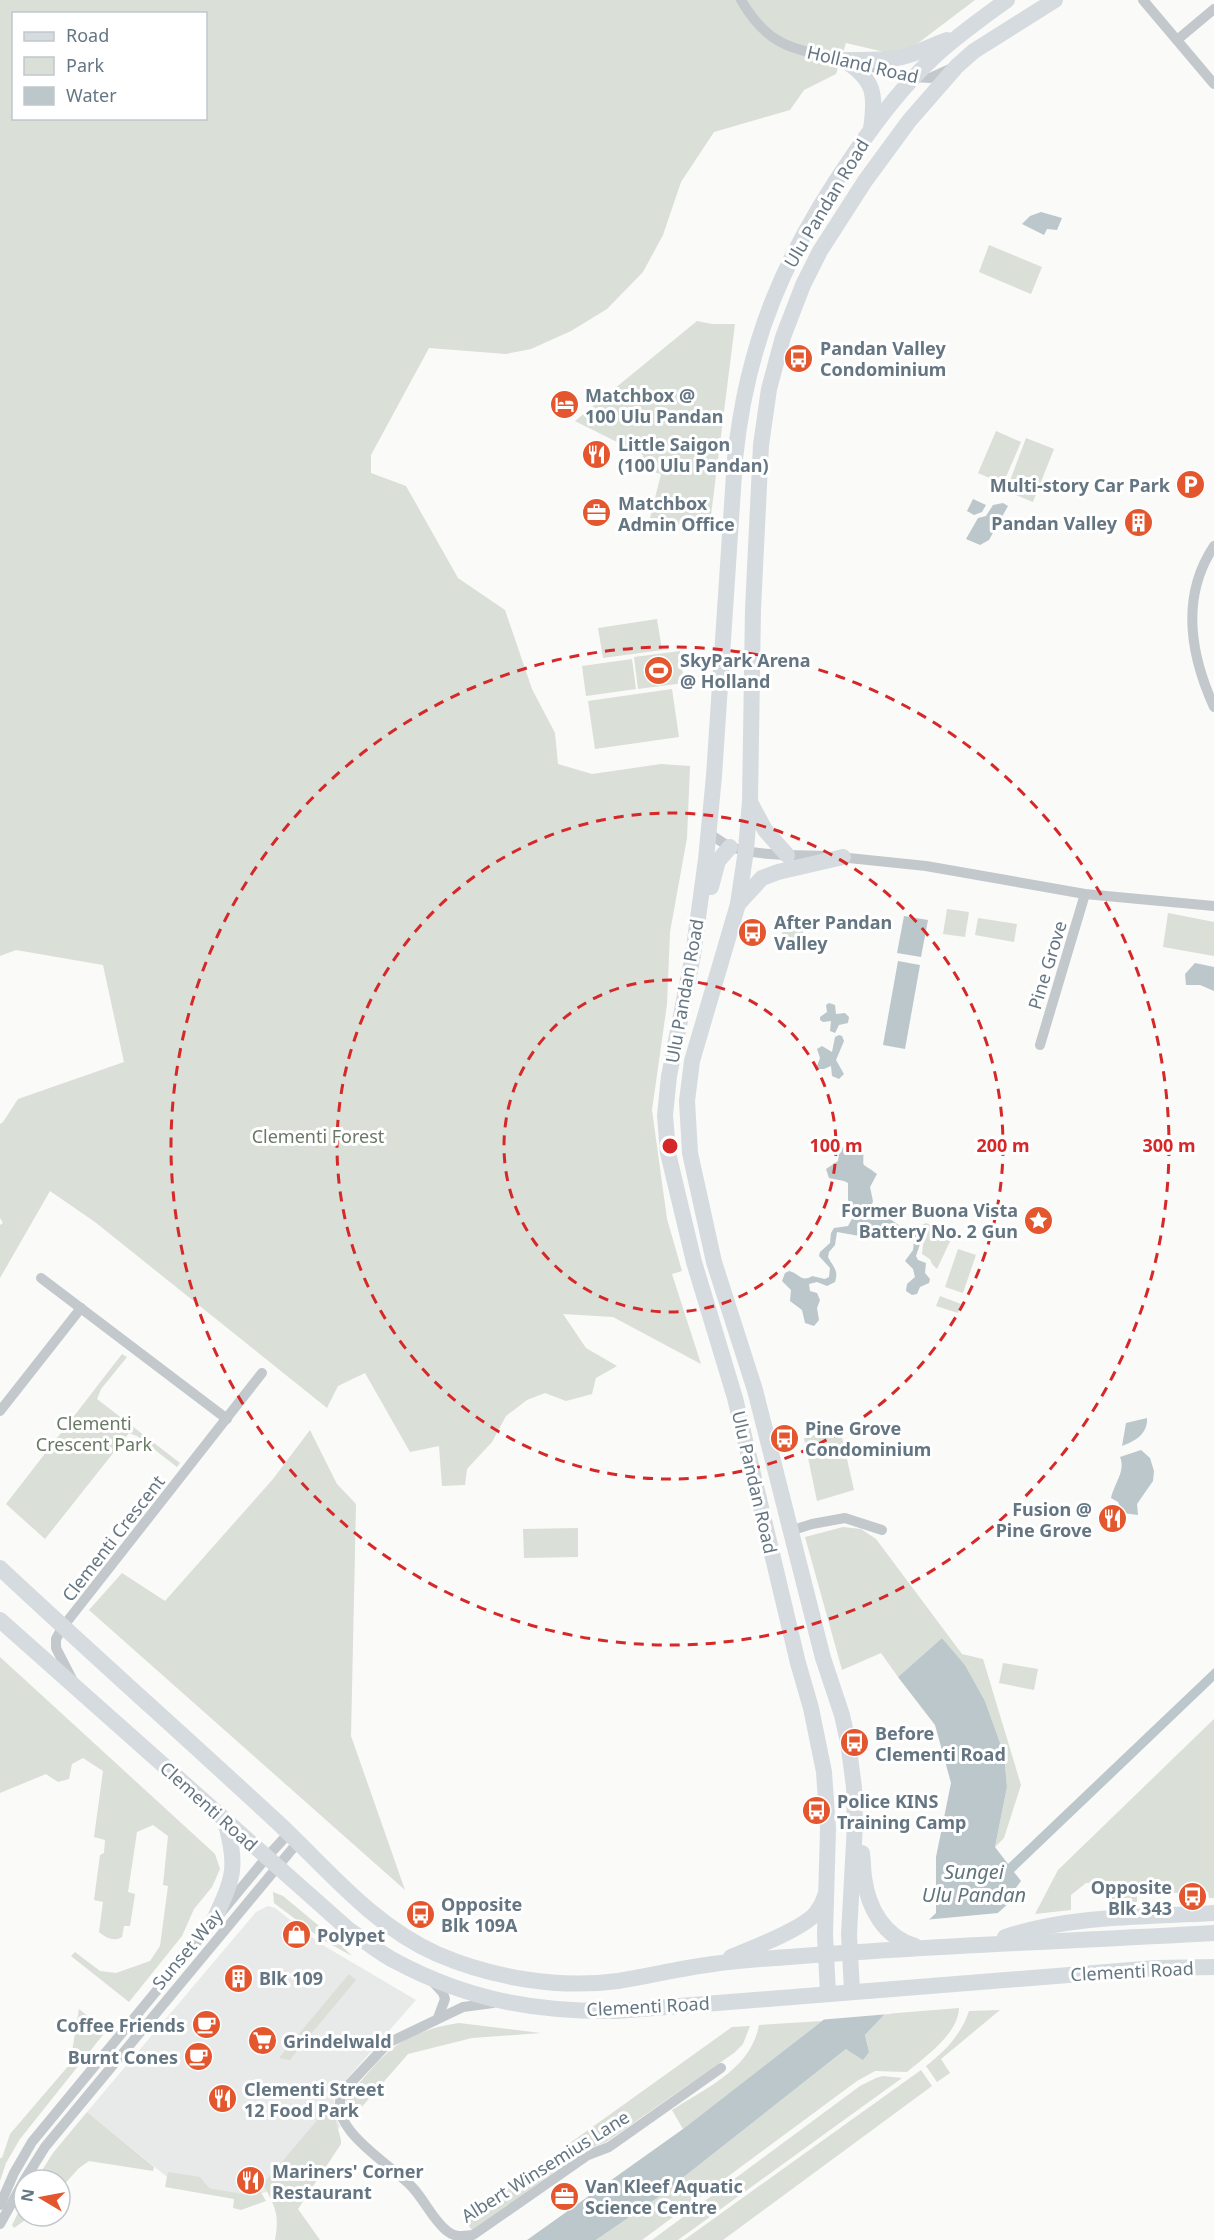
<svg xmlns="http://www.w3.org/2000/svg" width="1214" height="2240" font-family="'Noto Sans',sans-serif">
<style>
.built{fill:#e8e9e9}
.green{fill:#dadfd7;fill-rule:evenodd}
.water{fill:#bbc7cb}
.pier{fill:#fafaf8}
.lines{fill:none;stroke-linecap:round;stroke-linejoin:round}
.street{stroke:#c3c8cc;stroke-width:10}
.primary{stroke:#d6dbdf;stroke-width:16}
.ring{fill:none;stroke:#d62828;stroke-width:3;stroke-dasharray:10 8}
.labels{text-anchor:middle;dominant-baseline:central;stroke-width:6;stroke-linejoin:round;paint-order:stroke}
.street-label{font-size:18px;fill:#657683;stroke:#fff}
.poi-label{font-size:18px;font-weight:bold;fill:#657683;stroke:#fff;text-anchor:start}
.park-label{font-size:18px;fill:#687a64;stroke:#fff}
.water-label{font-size:20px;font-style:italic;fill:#60757c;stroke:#fff}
.centre{fill:#d62828;stroke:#fff;stroke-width:3}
.ring-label{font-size:18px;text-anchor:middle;font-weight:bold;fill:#d62828;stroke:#fff;stroke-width:6;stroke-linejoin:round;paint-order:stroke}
</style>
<rect width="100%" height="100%" fill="#fafaf8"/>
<path class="built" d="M268,1906l7,2 46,36 95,56 -77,88 -5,8v8l6,23 -58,60 -29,9 -81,-15 -85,-69 169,-200z"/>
<g class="green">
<path d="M0,0h975l-74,56 -55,-13 -10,31 -32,16 -14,20 -76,22 -33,50 -18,53 -20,37 -36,37 -36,22 -40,18 -25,5 -77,-6 -58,107v18l35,13 52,92 47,32 27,79 23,44 3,31 34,10 69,-10 29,2 -3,72 -17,94 -3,72 -15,106 15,109 15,52 -10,3 29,90 -88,-47 -50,-3 23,34 31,18 -21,12 -4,16 -26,7 -21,-8 -18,7 -21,16 -14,26 -25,27 -2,16 -23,1 -3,-40 -29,6 -45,-79 -27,13 -11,22 -232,-186 -45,-31 -50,87v-53l3,-2 -3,-5v-94l3,-2 15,-23 106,-37 -21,-97 -87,-15 -16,6zM14,14h192v104h-192z"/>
<path d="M989,245l53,22 -11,27 -52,-22z"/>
<path d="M697,321l15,3h23l-26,207 -59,-13 11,-44 -21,-5 3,-14 -68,-34z"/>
<path d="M996,431l25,11 -18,42 -25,-11z"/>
<path d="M1026,438l28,11 -21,53 -27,-11z"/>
<path d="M657,619l5,31 -59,8 -5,-30z"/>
<path d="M680,651l4,32 -46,6 -4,-32z"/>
<path d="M632,659l4,30 -50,7 -4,-30z"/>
<path d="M672,689l7,48 -84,12 -7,-48z"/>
<path d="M947,909l22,3 -4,25 -22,-3z"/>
<path d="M1168,913l46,9v34l-51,-9z"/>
<path d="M978,918l39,6 -3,18 -39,-7z"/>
<path d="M804,921l-2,20 -4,7 -5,-1 -11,-13 3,-11z"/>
<path d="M926,1223l17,8 11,2 -17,36 -5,-5 -2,-5 -8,-5 1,-10 4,-8 -5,-7v-4z"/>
<path d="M958,1249l18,6 -13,38 -18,-6z"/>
<path d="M940,1296l21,8 -3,9 -22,-7z"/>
<path d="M122,1354l5,3 -26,32 -4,10 83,64 -3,4 -40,-31 -8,-3 -84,106 -39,-35z"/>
<path d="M840,1428l14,62 -37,11 -13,-63z"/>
<path d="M310,1430l27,54 19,20 -5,232 54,154 -316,-280 33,-37 43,28 108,-122z"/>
<path d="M843,1527l18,2 15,10 86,115 21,5 38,126 -17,53 -9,9 12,-60 -3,-33 -19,-53 -20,-36 -23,-27 -44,39 -17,-24 -39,17 -37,-133z"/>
<path d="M578,1528v29l-54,1 -1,-29z"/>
<path d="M0,1657l215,197 5,15 -8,18 -18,22 -12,27 -53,66 -58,-46 4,-4 25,19 16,2 34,-12 10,-15 8,-60 -5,-1 5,-49 -15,-11 -16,7 -9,60 7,2 -5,32h-6l-2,11c-8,5 -16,1 -23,-5l4,-30 -9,-2 6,-45 4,-2 1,-13 -11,-3 9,-66 -20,-13 -11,6 -3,15 -11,3 -12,-8 -46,19z"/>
<path d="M1003,1663l35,6 -4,21 -35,-7z"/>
<path d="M1214,1719v179h-5l-1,-6 -71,2v11l-27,2 -2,-26 -22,2 -15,12v15l-36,4 23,-44z"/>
<path d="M273,1892l10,4 53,44 16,16 -29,-16 -49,-37z"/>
<path d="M349,1974l7,6 -51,61 -7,-6z"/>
<path d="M959,2008c-1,26 -33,48 -52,64l-32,-1 -18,10 -215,159h-46l61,-42 189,-149 23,3 -4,-17 20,-21z"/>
<path d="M79,2009l27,22 -86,108 -14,24 -6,18v-23h2l8,-24 60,-70z"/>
<path d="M1000,2010l-59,49 9,14 -13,9 -11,-16c19,-15 35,-31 43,-55z"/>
<path d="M822,2021l-139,108 -11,-19c34,-22 79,-41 87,-85z"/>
<path d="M459,2023l82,10 -69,5 -64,16 -55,63 -5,-4 -2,-13 4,-7c14,-14 27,-33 43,-45 18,-14 43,-22 66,-25z"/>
<path d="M750,2026l-7,18 -9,9 -128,89 -21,8 -113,80 -8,-11 268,-192z"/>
<path d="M292,2042l7,6 -9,12 -11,-2z"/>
<path d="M921,2070l11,16 -209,154h-39z"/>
<path d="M883,2076l19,2 -224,162h-26l208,-154 16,-8z"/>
<path d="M331,2104l10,36v4l-43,65 22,31h-45c5,-25 0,-34 -12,-56z"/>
<path d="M87,2112l67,55 -1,4 -64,-10 -10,7 -19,21v-9h-24l17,-27z"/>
<path d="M168,2172l32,5 9,11 40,7 1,-5 6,-6 10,17 -25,9 -8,-2 1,-9 -69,-12z"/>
<path d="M24,2201v15h7l-17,12 -2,-3z"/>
</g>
<g class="water">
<path d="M1041,212l21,6 -5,12 -10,-1 -3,6 -22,-11 8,-8z"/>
<path d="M973,499l13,6 -4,7 -8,3 -7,-4z"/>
<path d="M1003,503l5,3 -19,34 -9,5 -14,-6 12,-21 8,-2 7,-11z"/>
<path d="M904,916l24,4 -7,37 -24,-4z"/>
<path d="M898,961l22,4 -15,84 -22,-4z"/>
<path d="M1195,963l19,4v24l-14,-6h-14l-1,-11z"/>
<path d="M829,1003l6,2 1,9 9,-1 4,4 -1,6 -9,2 -4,8 -5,-2 1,-10 -8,1 -3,-2v-3l7,-5 -1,-7z"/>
<path d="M839,1035l3,1 2,5 -8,19 8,14 -5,5 -7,-3 -1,-10 -7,3h-6l-1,-3 3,-8 -3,-9 5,-3 10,6 3,-15z"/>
<path d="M856,1144l7,3c2,25 -5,12 14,27l-7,13 3,14 -3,10 1,4 6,5 13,-1 10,7 15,6 5,12 -4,12 2,4 8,3 -1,10 5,6 -1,4 -9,4 -3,7 -5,1 -6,-4 1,-7 8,-7 -2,-8 -8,-8 8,-11 1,-8 -5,-7 -9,-1 -8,-10 -8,-1 -9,9 -10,5 -28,-5 -2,13 -6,7 -1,5c5,10 11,13 7,25l-8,4 -10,-4 -8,2 1,7 7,2 3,7 -3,8 2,12 -5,6 -9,-3 -3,-13 -12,-9 1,-11 -9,-9 3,-8 4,-2c10,2 12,12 23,5l13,3 4,-2 1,-9 -11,-12 1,-4 10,-9 1,-10 3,-5 14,-2 6,-11 -6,-15v-17l-4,-2 -15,-3 -3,-9 12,-8 2,-13z"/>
<path d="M1147,1418c1,16 -12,23 -25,28l4,-23z"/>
<path d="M1141,1450l9,8 4,13 -1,10 -16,23 1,11 -15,-2 -5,-11 -7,-4c3,-14 15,-27 9,-41z"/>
<path d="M942,1638l23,27 20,36 19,53 3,33 -12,60 13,17 206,-196v13l-200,191 7,9 -9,12 -3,10 -124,111 -20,21 4,17 -6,8 -17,-11 -189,149 -61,42h-69l156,-111 139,-108 114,-108v-56l15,-74 -16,-58 -37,-48z"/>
</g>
<path class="pier" d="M998,1913l-4,8 -104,93 -72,6 106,-100z"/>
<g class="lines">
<g class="street">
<path d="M741,0c30,51 55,48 107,61"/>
<path d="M1143,0l71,84"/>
<path d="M1177,40l37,-31"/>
<path d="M863,65l51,12 16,1 22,-10"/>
<path d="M1214,546c-34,51 -24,108 0,161"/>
<path d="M708,833c7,4 14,10 21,13 22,10 70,9 95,10"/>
<path d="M839,857l87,9 159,28 129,12"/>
<path d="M1040,1045l45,-151"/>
<path d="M41,1278l186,141"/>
<path d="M0,1411l81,-103"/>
<path d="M790,1531l22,-7 33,-6 37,12"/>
<path d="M73,1681l-17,-33v-9l6,-11 200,-255"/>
<path d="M433,1982l10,11 2,6 -7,19"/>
<path d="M493,2003l-30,4 -75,36 -44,47c-22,38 48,74 69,98 12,13 20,32 34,43 8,7 17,5 26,4l115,-80 21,-8 112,-79"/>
<path d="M0,2205l14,-32 18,-31 234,-284 23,-25"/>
<path d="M0,2224l25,-45 20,-32 253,-305"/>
</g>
<g class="primary">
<path d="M843,60c18,0 36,1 53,-2 18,-2 34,-12 51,-18"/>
<path d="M844,60c31,20 32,34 27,69"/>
<path d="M750,802l15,28 22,25"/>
<path d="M711,887l7,-26 12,-14"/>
<path d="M738,904l24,-26 16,-6 65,-15"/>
<path d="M0,1568c91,85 183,167 274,251 52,48 96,105 163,135 56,24 121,35 181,27 32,-5 63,-13 95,-17 30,-4 60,-6 89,-8 137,-11 275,-15 412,-23"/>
<path d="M0,1620l349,310c15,10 30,23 46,31 73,39 140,51 222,50l539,-43 58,-1"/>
<path d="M862,1853c1,8 1,16 2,24 4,31 20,60 51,69"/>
<path d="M214,1920c20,-43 24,-53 11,-99"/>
<path d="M1005,1937c67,-22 139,-20 209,-24"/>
<path d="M731,1957c20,-8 72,-28 85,-44 4,-5 7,-11 9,-17"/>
<path d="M852,1991l-3,-57 6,-110 -1,-37 -6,-45 -6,-27 -19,-57 -68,-268 -41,-128 -24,-109 -3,-52 5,-40 46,-157 8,-54 4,-49 3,-192 8,-164 8,-56 14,-52 20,-52 17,-34 45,-70 44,-60 48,-55 17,-15 81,-51"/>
<path d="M828,1993l-3,-58 3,-106 -4,-57 -13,-64 -13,-45 -63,-265 -41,-136 -26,-109 -3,-38 4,-39 24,-121 13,-96 8,-83 21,-317c12,-119 51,-207 119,-305 23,-34 48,-67 78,-95 23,-22 49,-40 75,-59"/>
</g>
</g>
<g class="ring">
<circle cx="670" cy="1146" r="166"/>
<circle cx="670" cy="1146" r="333"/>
<circle cx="670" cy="1146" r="499"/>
</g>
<defs>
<symbol id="bus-disc" viewBox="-11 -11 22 22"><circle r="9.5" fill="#e4572e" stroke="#fff"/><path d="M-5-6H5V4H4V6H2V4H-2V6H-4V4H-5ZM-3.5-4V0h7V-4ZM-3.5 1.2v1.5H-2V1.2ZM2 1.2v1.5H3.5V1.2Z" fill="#fff"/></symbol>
<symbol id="hotel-disc" viewBox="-11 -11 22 22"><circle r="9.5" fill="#e4572e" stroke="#fff"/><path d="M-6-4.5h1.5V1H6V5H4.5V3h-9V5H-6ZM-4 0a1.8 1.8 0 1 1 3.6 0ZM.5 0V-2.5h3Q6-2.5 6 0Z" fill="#fff"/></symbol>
<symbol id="restaurant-disc" viewBox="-11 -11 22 22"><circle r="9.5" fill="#e4572e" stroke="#fff"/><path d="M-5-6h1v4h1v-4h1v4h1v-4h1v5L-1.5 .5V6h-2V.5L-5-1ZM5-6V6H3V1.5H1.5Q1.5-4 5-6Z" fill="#fff"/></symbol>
<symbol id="parking-disc" viewBox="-11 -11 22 22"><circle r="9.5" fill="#e4572e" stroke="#fff"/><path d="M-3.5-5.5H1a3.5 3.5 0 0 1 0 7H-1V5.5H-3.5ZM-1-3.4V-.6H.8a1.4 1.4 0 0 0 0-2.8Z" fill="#fff"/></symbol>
<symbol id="office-disc" viewBox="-11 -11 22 22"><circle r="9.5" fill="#e4572e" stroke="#fff"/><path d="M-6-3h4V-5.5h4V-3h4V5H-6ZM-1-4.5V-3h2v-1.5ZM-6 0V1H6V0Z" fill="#fff"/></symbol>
<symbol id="building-disc" viewBox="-11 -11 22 22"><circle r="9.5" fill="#e4572e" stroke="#fff"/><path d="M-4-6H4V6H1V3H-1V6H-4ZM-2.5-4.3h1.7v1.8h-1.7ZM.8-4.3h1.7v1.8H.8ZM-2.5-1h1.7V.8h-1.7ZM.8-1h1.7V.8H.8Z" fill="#fff"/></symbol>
<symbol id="stadium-disc" viewBox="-11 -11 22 22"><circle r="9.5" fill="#e4572e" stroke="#fff"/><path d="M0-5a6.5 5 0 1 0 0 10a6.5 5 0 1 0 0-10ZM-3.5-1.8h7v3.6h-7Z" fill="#fff"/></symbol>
<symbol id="sight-disc" viewBox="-11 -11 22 22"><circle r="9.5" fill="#e4572e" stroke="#fff"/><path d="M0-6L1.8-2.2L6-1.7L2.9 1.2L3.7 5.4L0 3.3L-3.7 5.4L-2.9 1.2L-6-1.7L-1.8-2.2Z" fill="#fff"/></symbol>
<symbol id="shop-disc" viewBox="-11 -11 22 22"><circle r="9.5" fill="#e4572e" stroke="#fff"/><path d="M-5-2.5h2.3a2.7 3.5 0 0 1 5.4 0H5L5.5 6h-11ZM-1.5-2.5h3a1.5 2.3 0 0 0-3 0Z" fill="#fff"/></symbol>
<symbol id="cafe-disc" viewBox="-11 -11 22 22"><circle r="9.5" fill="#e4572e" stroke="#fff"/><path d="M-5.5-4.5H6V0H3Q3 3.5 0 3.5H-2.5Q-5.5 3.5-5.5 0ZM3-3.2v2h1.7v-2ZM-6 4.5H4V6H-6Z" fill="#fff"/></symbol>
<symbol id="supermarket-disc" viewBox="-11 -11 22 22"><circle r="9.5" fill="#e4572e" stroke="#fff"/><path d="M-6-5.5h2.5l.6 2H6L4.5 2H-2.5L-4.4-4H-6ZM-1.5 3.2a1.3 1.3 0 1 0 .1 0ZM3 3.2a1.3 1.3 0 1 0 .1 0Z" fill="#fff"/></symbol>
</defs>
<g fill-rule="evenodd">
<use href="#bus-disc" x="782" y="342" width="33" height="33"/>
<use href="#hotel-disc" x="548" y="388" width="33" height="33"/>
<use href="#restaurant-disc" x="580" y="438" width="33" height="33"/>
<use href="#parking-disc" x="1174" y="468" width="33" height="33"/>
<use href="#office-disc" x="580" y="496" width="33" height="33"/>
<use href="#building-disc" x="1122" y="506" width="33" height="33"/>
<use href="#stadium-disc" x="642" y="654" width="33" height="33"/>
<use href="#bus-disc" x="736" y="916" width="33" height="33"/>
<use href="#sight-disc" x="1022" y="1204" width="33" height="33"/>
<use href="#bus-disc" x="768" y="1422" width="33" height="33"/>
<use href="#restaurant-disc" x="1096" y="1502" width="33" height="33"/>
<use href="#bus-disc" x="838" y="1726" width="33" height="33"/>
<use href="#bus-disc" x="800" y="1794" width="33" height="33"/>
<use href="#bus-disc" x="1176" y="1880" width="33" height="33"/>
<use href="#bus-disc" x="404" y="1898" width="33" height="33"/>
<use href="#shop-disc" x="280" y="1918" width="33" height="33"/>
<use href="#building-disc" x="222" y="1962" width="33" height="33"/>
<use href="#cafe-disc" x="190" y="2008" width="33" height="33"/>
<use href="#supermarket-disc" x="246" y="2024" width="33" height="33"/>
<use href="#cafe-disc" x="182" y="2040" width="33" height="33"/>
<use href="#restaurant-disc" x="206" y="2082" width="33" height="33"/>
<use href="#restaurant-disc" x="234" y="2164" width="33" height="33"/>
<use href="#office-disc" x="548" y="2180" width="33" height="33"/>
</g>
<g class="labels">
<g class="street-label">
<text transform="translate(863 64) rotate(13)">Holland Road</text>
<text transform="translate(826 203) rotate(-59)">Ulu Pandan Road</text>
<text transform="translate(1047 965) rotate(-73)">Pine Grove</text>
<text transform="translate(684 991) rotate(-80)">Ulu Pandan Road</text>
<text transform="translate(755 1482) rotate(77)">Ulu Pandan Road</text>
<text transform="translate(113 1538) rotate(-52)">Clementi Crescent</text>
<text transform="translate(209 1806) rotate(42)">Clementi Road</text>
<text transform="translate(187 1949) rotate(-50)">Sunset Way</text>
<text transform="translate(1132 1971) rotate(-3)">Clementi Road</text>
<text transform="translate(648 2006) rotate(-3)">Clementi Road</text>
<text transform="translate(545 2166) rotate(-32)">Albert Winsemius Lane</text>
</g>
<g class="poi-label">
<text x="820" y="348">Pandan Valley<tspan x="820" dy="21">Condominium</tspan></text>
<text x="585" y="395">Matchbox @<tspan x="585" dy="21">100 Ulu Pandan</tspan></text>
<text x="618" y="444">Little Saigon<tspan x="618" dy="21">(100 Ulu Pandan)</tspan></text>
<text x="1170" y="485" text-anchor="end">Multi-story Car Park</text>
<text x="618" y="503">Matchbox<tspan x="618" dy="21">Admin Office</tspan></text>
<text x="1117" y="523" text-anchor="end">Pandan Valley</text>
<text x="680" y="660">SkyPark Arena<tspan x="680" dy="21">@ Holland</tspan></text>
<text x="774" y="922">After Pandan<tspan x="774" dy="21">Valley</tspan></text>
<text x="1018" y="1210" text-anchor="end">Former Buona Vista<tspan x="1018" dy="21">Battery No. 2 Gun</tspan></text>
<text x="805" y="1428">Pine Grove<tspan x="805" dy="21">Condominium</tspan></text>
<text x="1092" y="1509" text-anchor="end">Fusion @<tspan x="1092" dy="21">Pine Grove</tspan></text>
<text x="875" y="1733">Before<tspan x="875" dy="21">Clementi Road</tspan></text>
<text x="837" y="1801">Police KINS<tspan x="837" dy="21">Training Camp</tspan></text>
<text x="1172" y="1887" text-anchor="end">Opposite<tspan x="1172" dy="21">Blk 343</tspan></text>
<text x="441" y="1904">Opposite<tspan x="441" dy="21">Blk 109A</tspan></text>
<text x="317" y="1935">Polypet</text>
<text x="259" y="1978">Blk 109</text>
<text x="185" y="2025" text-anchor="end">Coffee Friends</text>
<text x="283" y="2041">Grindelwald</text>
<text x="178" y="2057" text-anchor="end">Burnt Cones</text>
<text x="244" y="2089">Clementi Street<tspan x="244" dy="21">12 Food Park</tspan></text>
<text x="272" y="2171">Mariners' Corner<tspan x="272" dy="21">Restaurant</tspan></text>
<text x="585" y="2186">Van Kleef Aquatic<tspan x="585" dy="21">Science Centre</tspan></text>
</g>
<g class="park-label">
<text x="318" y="1136">Clementi Forest</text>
<text x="94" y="1423">Clementi<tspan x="94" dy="21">Crescent Park</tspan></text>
</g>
<g class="water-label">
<text x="974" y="1871">Sungei<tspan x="974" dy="23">Ulu Pandan</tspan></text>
</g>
</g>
<circle cx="670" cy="1146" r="9" class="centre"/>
<g class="ring-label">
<text x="836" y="1152">100 m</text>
<text x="1003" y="1152">200 m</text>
<text x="1169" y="1152">300 m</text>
</g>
<rect x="12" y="12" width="195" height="108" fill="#ffffff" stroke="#c1c8cd" stroke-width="1.5"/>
<rect x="24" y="32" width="30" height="9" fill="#d6dbdf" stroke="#c1c8cd" stroke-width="1.5"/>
<text x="66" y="42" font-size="18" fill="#657683">Road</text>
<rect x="24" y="57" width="30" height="18" fill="#dadfd7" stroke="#c1c8cd" stroke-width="1.5"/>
<text x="66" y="72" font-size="18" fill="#657683">Park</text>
<rect x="24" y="87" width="30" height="18" fill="#bbc7cb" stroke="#c1c8cd" stroke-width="1.5"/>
<text x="66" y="102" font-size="18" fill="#657683">Water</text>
<g transform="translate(42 2198) rotate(280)"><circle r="28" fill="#ffffff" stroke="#c1c8cd" stroke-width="1.5"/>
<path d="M0-4.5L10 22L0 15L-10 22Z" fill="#e4572e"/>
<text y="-9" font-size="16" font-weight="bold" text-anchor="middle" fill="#657683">N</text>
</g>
</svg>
